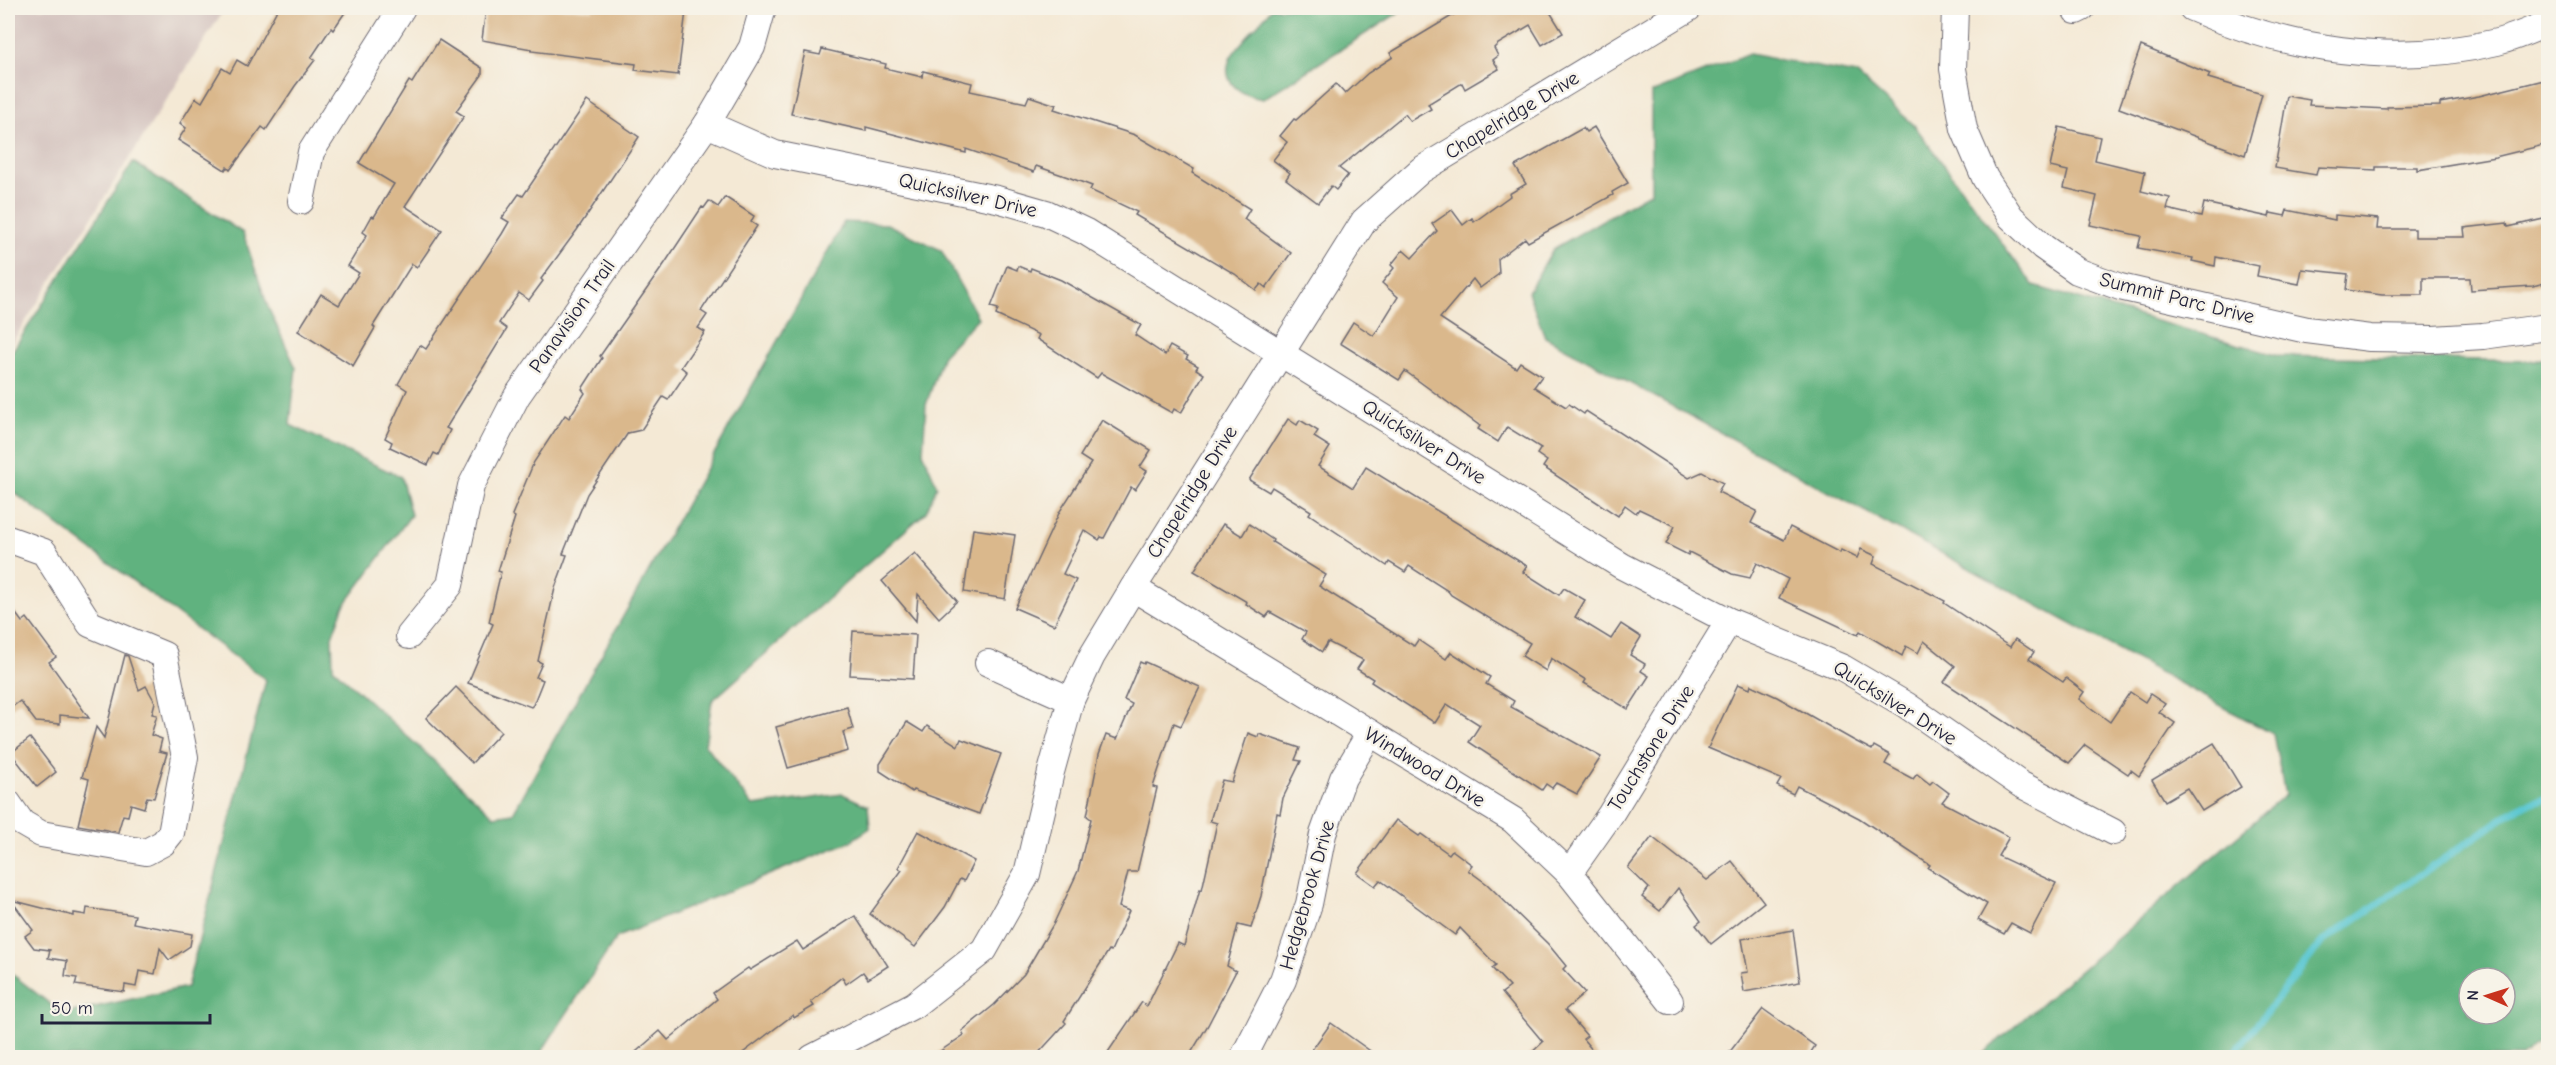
<svg xmlns="http://www.w3.org/2000/svg" width="2556" height="1065" font-family="'Comic Neue',sans-serif">
<style>
.industrial{fill:#d1c0bc}
.forest{fill:#60b27f;stroke:#416a5d;stroke-width:1.5;fill-rule:evenodd}
.lines{fill:none;stroke-linecap:round;stroke-linejoin:round}
.stream{stroke:#5bc7d2;stroke-width:7}
.building{fill:#dab88c}
.minor-casing{stroke:#6c6871;stroke-width:28}
.minor{stroke:#fff;stroke-width:26}
.labels{text-anchor:middle;dominant-baseline:central;stroke-width:5;stroke-linejoin:round;paint-order:stroke}
.street-label{font-size:20px;fill:#22223b;stroke:#f7f3e8}
</style>
<rect width="100%" height="100%" fill="#f7f3e8"/>
<filter id="ink" filterUnits="userSpaceOnUse"><feTurbulence type="fractalNoise" baseFrequency=".0167" numOctaves="2"/><feDisplacementMap in="SourceGraphic" scale="12" xChannelSelector="R" yChannelSelector="G"/><feConvolveMatrix kernelMatrix="1 2 1 2 8 2 1 2 1" color-interpolation-filters="sRGB"/></filter>
<filter id="wash" filterUnits="userSpaceOnUse"><feTurbulence type="fractalNoise" baseFrequency=".008" numOctaves="4" result="noise"/><feDisplacementMap in="SourceGraphic" scale="24" xChannelSelector="R" yChannelSelector="G"/><feGaussianBlur stdDeviation="1.35" result="paint"/><feColorMatrix in="noise" values="0 0 0 0 0 0 0 0 0 0 0 0 0 0 0 0 0 1.4 0 .05"/><feComposite in="paint" operator="in"/></filter>
<g filter="url(#wash)">
<rect width="100%" height="100%" fill="#f4e9d5"/>
<path class="industrial" d="M8,8h217l-217,341z"/>
<g class="forest">
<path d="M1272,8h134l-143,91c-20,-3 -43,-15 -33,-40 4,-10 34,-41 42,-51z"/>
<path d="M1749,54l107,20 58,51 120,161 245,70 256,5 13,-4v678l-26,22h-543l306,-262 -12,-61 -728,-397 -17,-45 25,-43 98,-57v-99zM2469,978h36v36h-36z"/>
<path d="M133,162l110,71 25,74 28,61 -6,57 111,52 10,38 -68,92 -11,30 1,31 161,148 19,-3 331,-591 43,2 54,26 37,68 -35,37 -17,50 -3,47 14,34 -11,26 -214,189 -7,44 48,61 90,-12 25,12 2,22 -21,14 -232,95 -79,120h-530v-86l55,43 124,-27 79,-307 -258,-192v-130z"/>
</g>
<g class="lines">
<path class="stream" d="M2230,1058l92,-116 199,-136 27,-8"/>
</g>
<g id="blocks">
<g class="building">
<path d="M278,8h70l-15,22 -2,-2 -20,30 4,2 -20,26 -29,44 -4,-3 -32,43 -3,-3 -2,3 -47,-30 8,-12 -6,-5 16,-25 6,4 20,-34 8,5 7,-13 10,6z"/>
<path d="M486,8h86l20,2v-2h69l25,3 -8,64 -43,-5 1,-6 -105,-13 1,-2 -50,-9z"/>
<path d="M1465,8h92l-7,4 13,21 -21,12 -12,-20 -32,19 -4,4 4,8 -5,4 6,9 -34,20 -3,-6 -34,21 3,5 -21,12 -5,-7 -66,54 9,7 -12,15 -5,-4 -13,17 -32,-24 4,-6 -17,-13 14,-18 -7,-6 14,-17 2,1 40,-36 9,10 23,-21 25,-16 -3,-4z"/>
<path d="M439,40l43,28v7l-26,36 8,5 -59,90 37,24 -25,37 -5,-3 -39,62 2,2 -22,38 -55,-35 23,-37 18,11 20,-32 -11,-7 19,-31 -4,-3 9,-16 2,1 20,-33 -35,-21 50,-82 3,2z"/>
<path d="M2141,46l69,28 -2,4 54,16 -17,61 -126,-47z"/>
<path d="M822,49l64,15 -1,4 37,9 1,-6 49,12 -2,8 56,12 3,-7 27,9 -2,4 81,26 59,34 -2,4 58,36 -6,10 47,34 -25,35 -5,-4 -5,6 -21,-16 -100,-59 2,-3 -47,-22 2,-4 -24,-9 -32,-11 -2,6 -68,-23v4l-100,-26v4l-75,-17 14,-62 15,3z"/>
<path d="M2548,79v65l-53,13 -78,13v-3h-41v3l-58,-3 -2,8 -41,-7 12,-72 23,4 -1,5 78,4v-2l53,-1v-3l39,-7z"/>
<path d="M587,101l52,36 -62,93 -36,49 2,2 -14,19 -10,-7 -20,30 8,6 -61,99 4,2 -12,25 -4,-2 -6,12 -38,-18 2,-5 -7,-4 22,-48 -9,-6 9,-16 13,-23 6,4 76,-115 7,-12 -7,-4 17,-24 4,2z"/>
<path d="M1594,127l34,56 -16,9 1,3 -85,47 -3,-4 -27,21 1,15 -19,14 -7,-9 -33,39 76,50 4,-6 22,14 -8,11 32,20 3,-3 15,10 2,-3 103,67 13,-6 21,11 -5,9 39,19 -6,12 33,17 6,-13 50,26 1,-3 16,8 4,-9 15,7 -3,8 72,37 -1,2 66,44 5,-8 19,13 -5,7 34,23 3,-4 18,14 -5,7 31,23 20,-30 15,10 5,-8 15,10 -6,8 16,11 -36,53 -8,-6 -3,4 -43,-29 -16,18 -125,-81 11,-16 -31,-25 -6,12 -12,-7 -4,10 -42,-25 -2,4 -79,-37 9,-19 -31,-16 -7,15 -18,-4 -43,-22 -1,3 -22,-11 9,-18 -36,-17 -3,4 -11,-8 -7,11 -75,-49 4,-6 -10,-7 4,-6 -34,-21 -9,15 -20,-13 2,-3 -75,-55 -6,9 -59,-37 13,-21 21,14 24,-39 -16,-14 12,-15 -3,-3 12,-15 9,8 25,-27 -5,-7 20,-14 11,15 9,-7 2,4 36,-26 -1,-2 17,-10 -11,-18 68,-38 3,4z"/>
<path d="M2059,127l41,10 -5,23 50,12 -4,19 29,7 -3,11 34,8 3,-14 65,14 1,-4 15,3 2,-6 48,10v-5l43,4 -1,10h38v8h50l-1,-9 43,-5 1,4 40,-9v64l-15,4 -62,4 -1,-12h-47v17h-41l-36,-5 2,-16 -46,-5 -3,15 -42,-8 2,-10 -43,-9 -1,9 -23,-5 1,-3 -55,-10 3,-12 -51,-11 7,-29 -33,-8 4,-17 -18,-4z"/>
<path d="M725,197l29,19 -3,6 6,4 -56,85 6,4 -9,13 7,4 -24,35 6,5 -19,28 -5,-3 -22,33 -13,3 -41,61 -24,60 4,1 -12,33 -17,73 4,2 -6,14 7,3 -10,25 -2,2 -63,-24 25,-59 -4,-2 12,-50 -3,-1 17,-54 -3,-2 22,-53 31,-47 4,3 16,-25 -3,-4 20,-31 -2,-2 65,-93 37,-56 2,1 5,-7 9,6z"/>
<path d="M1007,266l10,4 1,-4 12,5 1,-3 30,12 80,45 -6,10 30,20 5,-9 18,10 -2,3 12,7 -2,3 8,5 -23,39 -7,-4 -2,4 -71,-40 -4,5 -60,-39 2,-4 -43,-20 2,-6 -7,-2z"/>
<path d="M1288,419l9,6 3,-5 18,11 -4,6 16,10 -12,19 35,22 13,-21 161,99 -4,6 36,23 5,-7 21,12 -10,17 36,22 10,-15 20,13 -11,18 15,9 -4,7 8,5 -21,33 -44,-26 2,-3 -35,-22 -5,13 -24,-15 8,-13 -79,-48 -3,-4 -39,-25 -4,6 -16,-10 -2,4 -78,-52 2,-3 -39,-24 -3,5 -20,-12z"/>
<path d="M1102,420l49,30 -11,17 7,4 -12,19 -4,-3 -27,51 -3,-1 -2,3 -15,-10 -21,44 13,6 -22,45 -39,-17 45,-97 31,-48 -11,-7z"/>
<path d="M1223,524l19,12 7,-12 24,16 -1,2 54,33 -7,11 95,60 4,-6 28,19 5,-7 39,25 -4,7 28,17 -3,6 90,50 -24,37 -21,-11 -4,5 -6,-4 -4,6 -73,-48 11,-17 -33,-21 -12,19 -64,-41 2,-3 -16,-10 6,-9 -35,-18 -6,10 -20,-13 4,-7 -36,-20 -4,5 -20,-13 1,-2 -53,-31z"/>
<path d="M973,529l42,6 -10,64 -41,-7z"/>
<path d="M915,553l42,48 -18,17 -21,-24 -2,27 -34,-40z"/>
<path d="M8,603l14,19 5,-4 29,39 -7,5 40,56 -29,-3v9l-24,-2 -16,-21 -12,9z"/>
<path d="M853,631l63,4 -3,44 -63,-4z"/>
<path d="M125,655l3,1 11,34 7,-4 9,16 -3,12 5,1 -6,20 11,4 -3,12 8,2 -13,45 -7,-1 -3,11 -13,-4 -3,12 -5,-1 -5,17 -40,-7 11,-46 -7,-2 14,-50 8,11z"/>
<path d="M1140,662l4,2 1,-2 55,25 -19,39 -7,-3 -21,64 4,1 -20,84h-9l-9,35 10,4 -18,40 -2,-1 -45,71 2,2 -32,35h-104l34,-23 -2,-4 32,-26 30,-31 30,-51 24,-52 13,-52 -4,-3 12,-62 7,-19 11,4 15,-35 -8,-4z"/>
<path d="M1738,684l12,5 1,-4 26,12 76,43 19,10 2,-4 16,9 -5,9 28,15 4,-5 13,10 3,-3 16,12 -7,9 67,35 -11,19 58,27 -26,50 -19,-10 -7,11 -26,-14 9,-16 -59,-36 2,-3 -71,-47 -62,-32 -4,8 -16,-8 4,-7 -73,-31z"/>
<path d="M456,687l45,45 -29,31 -46,-45z"/>
<path d="M847,707l6,22 -10,3 5,19 -60,17 -12,-41z"/>
<path d="M907,722l16,10 4,-6 31,20 3,-7 40,15 -22,60 -66,-24 -1,2 -32,-21v-7z"/>
<path d="M1248,733l10,4 1,-3 41,14 -5,12 6,1 -18,37 -3,16 -3,-1 -16,83 -10,32 -13,-3 -11,41 9,5 -28,54 -20,33h-84l38,-56 5,4 31,-63 6,3 16,-57 2,1 15,-67 -7,-2 8,-27 4,-14 10,2z"/>
<path d="M30,738l26,34 -19,15 -26,-34z"/>
<path d="M2214,743l27,44 -39,24 -15,-23 -22,13 -13,-21z"/>
<path d="M1396,820l23,16 2,-2 28,20 3,-4 20,15 -4,5 19,14 61,60 18,22 -3,3 22,24 -20,17 22,26 -4,3 16,19h-73l17,-16 -41,-49 8,-6 -18,-19 4,-3 -36,-37 -5,7 -75,-55 -5,6 -18,-13z"/>
<path d="M918,831l56,30 -10,20 -4,-2 -15,28 -30,40 -45,-33 32,-44 -4,-2z"/>
<path d="M1652,837l55,43 25,-19 32,41 -53,42 -15,-19 5,-4 -23,-33 -18,23 -18,-14 7,-9 -21,-20z"/>
<path d="M11,900l63,16v-3l12,2 1,-7 48,7 -2,8 59,11 -2,12 -21,14 -9,-12 -5,26 -16,-3 -3,16 -11,-2 -1,7 -49,-7 2,-7 -12,-2 2,-15 -19,-3 2,-8 -16,-2 -9,-12 8,-6z"/>
<path d="M855,916l33,50 -20,13 -5,-7 -17,12 -4,-7 -31,25 3,4 -20,12 -1,-3 -57,43h-107l31,-27 8,9 49,-41 -4,-6 35,-25 2,2 47,-29 6,9z"/>
<path d="M1793,930l7,52 -56,10 -3,-19 7,-1 -6,-33z"/>
<path d="M1763,1009l52,37 -8,12h-82z"/>
<path d="M1331,1023l49,35h-74z"/>
</g>
</g>
</g>
<g filter="url(#ink)">
<use href="#blocks" fill-opacity="0" stroke="#6c6871" stroke-width="1.5"/>
<g class="lines">
<defs>
<g id="minor">
<path d="M1955,8l-2,61 11,60 21,49 26,39 32,30 34,24 43,16 187,43 63,8 63,1 50,-3 65,-9"/>
<path d="M2192,8c95,42 202,59 305,34 17,-4 35,-12 51,-19"/>
<path d="M2076,11l6,-3"/>
<path d="M707,124l68,30 222,45 49,14 40,19 536,334 107,55 114,47 63,37 114,79 93,48"/>
<path d="M301,201l10,-49 91,-144"/>
<path d="M8,539l36,13 46,72 74,31 21,102 -14,76 -8,10 -17,9 -105,-18 -19,-11 -14,-20"/>
<path d="M1133,588l380,232 56,53 101,128"/>
<path d="M409,636l41,-51 21,-99 46,-90 190,-272 45,-77 11,-39"/>
<path d="M988,663l83,37"/>
<path d="M1569,873l41,-58 119,-194"/>
<path d="M812,1058l102,-53 70,-55 43,-76 24,-102 20,-72 21,-44 41,-68 231,-367 57,-51 268,-162"/>
<path d="M1243,1058l40,-78 26,-76 14,-70 20,-56 27,-45"/>
</g>
</defs>
<use href="#minor" class="minor-casing"/>
<use href="#minor" class="minor"/>
</g>
</g>
<g class="labels">
<g class="street-label">
<text transform="translate(1512 115) rotate(-31)">Chapelridge Drive</text>
<text transform="translate(968 195) rotate(13)">Quicksilver Drive</text>
<text transform="translate(2177 298) rotate(14)">Summit Parc Drive</text>
<text transform="translate(572 316) rotate(-55)">Panavision Trail</text>
<text transform="translate(1424 442) rotate(32)">Quicksilver Drive</text>
<text transform="translate(1192 492) rotate(-58)">Chapelridge Drive</text>
<text transform="translate(1895 703) rotate(32)">Quicksilver Drive</text>
<text transform="translate(1651 748) rotate(-58)">Touchstone Drive</text>
<text transform="translate(1425 767) rotate(31)">Windwood Drive</text>
<text transform="translate(1307 895) rotate(-74)">Hedgebrook Drive</text>
</g>
</g>
<rect width="2556" height="1065" fill="none" stroke="#f7f3e8" stroke-width="30"/>
<g transform="translate(2487 996) rotate(273)"><circle r="28" fill="#f7f3e8" stroke="#a29fa3" stroke-width="1.5"/>
<path d="M0-4.5L10 22L0 15L-10 22Z" fill="#c8321e"/>
<text y="-9" font-size="16" font-weight="bold" text-anchor="middle" fill="#22223b">N</text>
</g>
<path d="M42 1014v9h168v-9" fill="none" stroke="#22223b" stroke-width="3"/>
<text x="51" y="1014" font-size="18" fill="#22223b" stroke="#f7f3e8" stroke-width="4.5" paint-order="stroke">50 m</text>
</svg>
